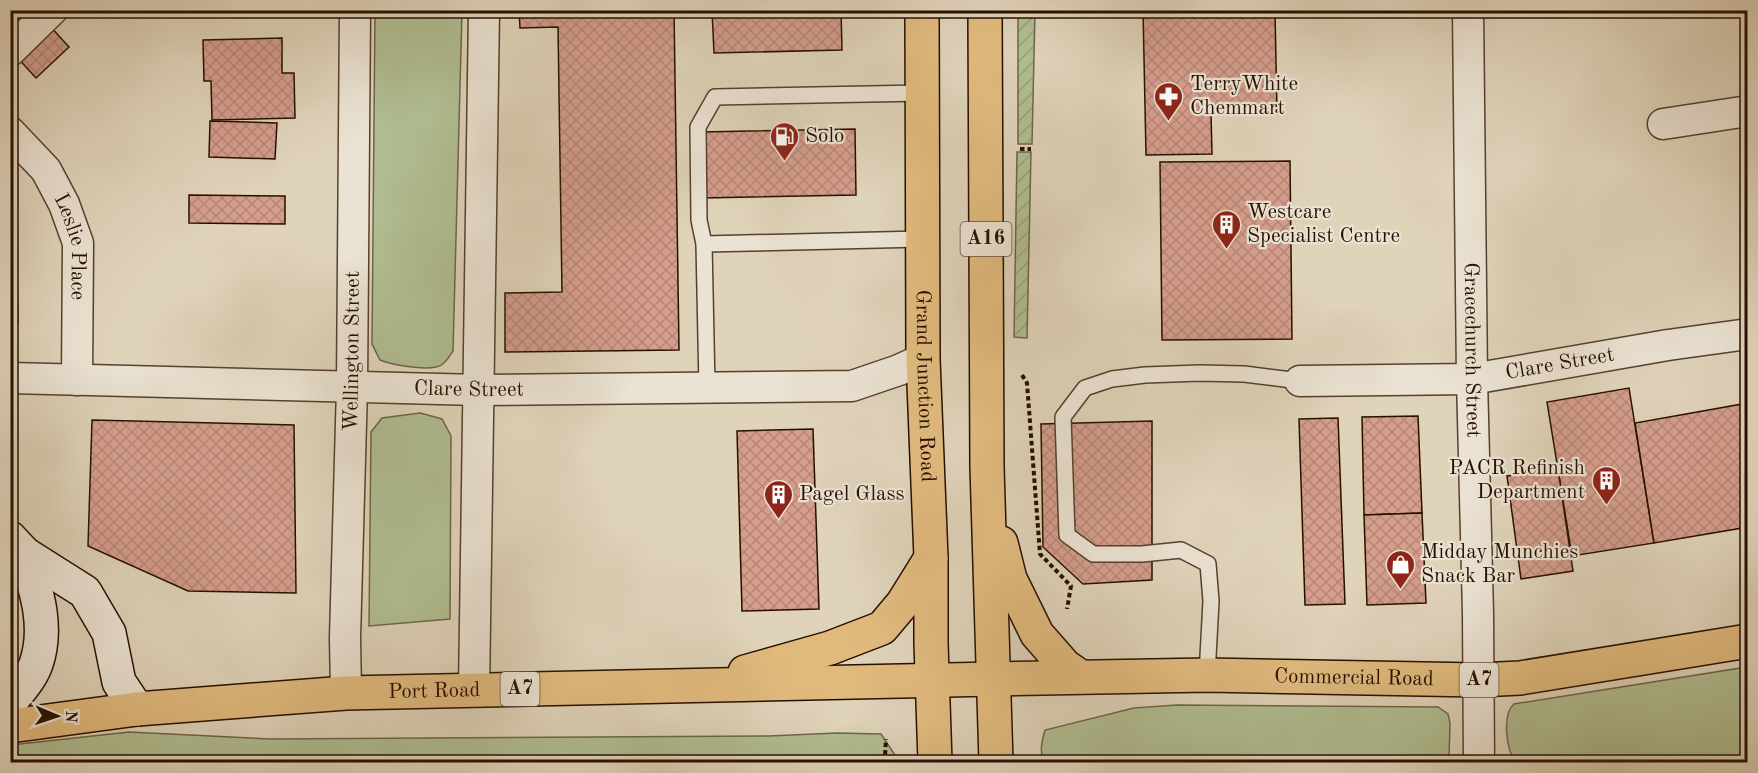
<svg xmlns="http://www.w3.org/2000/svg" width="1758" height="773" font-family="'Old Standard TT',serif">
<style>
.grass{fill:#b0bd91;stroke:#6c6648;stroke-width:1.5}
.garden{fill:url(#garden-furrows);stroke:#6c6648;stroke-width:1.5}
.building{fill:url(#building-cross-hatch);stroke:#270f00;stroke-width:1.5}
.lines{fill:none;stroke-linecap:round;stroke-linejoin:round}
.lane-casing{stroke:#55402e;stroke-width:18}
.street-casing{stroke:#55402e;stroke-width:33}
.secondary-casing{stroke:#270f00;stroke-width:36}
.primary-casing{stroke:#270f00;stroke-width:36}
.highway-casing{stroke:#270f00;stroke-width:36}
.path{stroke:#270f00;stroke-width:4;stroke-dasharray:4.5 3;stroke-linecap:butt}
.lane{stroke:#eae2d2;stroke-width:15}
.street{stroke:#eae2d2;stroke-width:30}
.secondary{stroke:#eae2d2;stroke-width:33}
.primary{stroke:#e0ba7d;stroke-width:33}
.highway{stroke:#e0ba7d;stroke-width:33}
.labels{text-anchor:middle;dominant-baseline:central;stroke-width:4.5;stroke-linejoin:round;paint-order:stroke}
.shield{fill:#eae2d2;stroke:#624e3f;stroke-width:1.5}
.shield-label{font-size:20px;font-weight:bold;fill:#270f00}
.poi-label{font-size:21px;fill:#270f00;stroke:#eae2d2;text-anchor:start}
.street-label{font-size:21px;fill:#270f00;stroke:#eae2d2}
</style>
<defs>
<pattern id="garden-furrows" width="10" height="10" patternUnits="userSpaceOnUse" patternTransform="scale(1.5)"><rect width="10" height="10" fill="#b0bd91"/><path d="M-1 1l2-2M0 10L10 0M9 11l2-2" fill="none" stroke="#97a17b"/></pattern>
<pattern id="building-cross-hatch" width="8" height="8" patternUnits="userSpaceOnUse" patternTransform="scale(1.5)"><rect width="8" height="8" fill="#d49d8c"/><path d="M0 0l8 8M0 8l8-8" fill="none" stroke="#b68677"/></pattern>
</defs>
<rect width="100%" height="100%" fill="#dfd3ba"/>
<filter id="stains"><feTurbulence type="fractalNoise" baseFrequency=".00333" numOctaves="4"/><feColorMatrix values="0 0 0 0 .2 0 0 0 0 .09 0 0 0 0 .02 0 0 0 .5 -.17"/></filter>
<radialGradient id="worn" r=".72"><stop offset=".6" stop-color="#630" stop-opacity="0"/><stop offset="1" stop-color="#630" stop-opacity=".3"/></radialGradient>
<g class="grass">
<path d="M375,11h87l-9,340c-4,6 -9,15 -17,16 -14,3 -43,-2 -56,-7l-8,-16z"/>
<path d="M420,413l22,6 9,17 -1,183 -81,7 2,-194 11,-14z"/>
<path d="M1747,667v93l-52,2h-179c-10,-10 -14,-48 -2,-58z"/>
<path d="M1177,705l261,2 10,7 2,9 -1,35 -1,4h-404c-5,-11 -2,-21 1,-32l89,-22z"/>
<path d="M129,732l141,7 499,-3 68,-3 44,1 14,21 -11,7h-873v-17z"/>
</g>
<g class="garden">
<path d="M1018,11h17l-3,133h-14z"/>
<path d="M1017,152h14l-4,186 -13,-1z"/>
</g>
<g class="building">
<path d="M519,10h155l5,340 -174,2v-59l57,-1 -4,-265 -38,1z"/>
<path d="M712,10h129l1,40 -128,3z"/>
<path d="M1143,10h70v4l62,-2 2,100 -66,2 1,40 -66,1z"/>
<path d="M48,24l21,23 -33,31 -21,-23z"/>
<path d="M282,38v35h12l1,45 -83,2 -1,-39h-7l-1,-41z"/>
<path d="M210,121l67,2 -2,36 -66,-2z"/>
<path d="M855,129l1,66 -154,3 -1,-66z"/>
<path d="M1290,161l2,178 -130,1 -2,-178z"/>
<path d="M189,195l96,1v28l-96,-1z"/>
<path d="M17,278l1,44 -8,1v-44z"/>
<path d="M1629,388l25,155 -82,13 -25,-154z"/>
<path d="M1748,403v124l-94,16 -19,-120z"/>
<path d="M1418,416l4,97 -58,2 -2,-98z"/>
<path d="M1338,418l7,186 -40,1 -6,-186z"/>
<path d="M92,420l202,5 2,168 -108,-2 -100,-45z"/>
<path d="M1152,421v159l-69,4 -40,-37 -2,-123z"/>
<path d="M813,429l6,180 -77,2 -5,-180z"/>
<path d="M1558,469l15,102 -52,8 -14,-103z"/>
<path d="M1422,513l4,90 -59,2 -3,-90z"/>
</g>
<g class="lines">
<defs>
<g id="lane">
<path d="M704,244l218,-5"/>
<path d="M707,387l-3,-143 -5,-24 -1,-93 17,-30 207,-4"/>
<path d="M1207,675l4,-74 -3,-37 -27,-14 -39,4h-49l-26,-19 -4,-118 22,-29 27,-9 33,-4 55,-2 44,1 56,7"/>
</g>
<g id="street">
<path id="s1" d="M1468,10l4,369 6,234 1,149"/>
<path d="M10,51l42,-41"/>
<path d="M1663,124l85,-13"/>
<path id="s2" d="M10,132l36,38 18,34 14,39 -1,137"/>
<path id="s3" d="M10,378l469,12 373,-4 47,-16 24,-11"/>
<path id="s4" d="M1300,381l172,-2 196,-34 80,-11"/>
<path d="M474,691l10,-681"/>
<path id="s5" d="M346,693l-1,-55 7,-251 3,-377"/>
</g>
<g id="secondary">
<path d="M10,538l15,16 60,38 24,41 10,49 18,27"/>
<path d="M10,702c10,-12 21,-24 26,-38 13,-37 0,-75 -11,-110"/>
</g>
<g id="primary">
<path id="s6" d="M994,679l213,-4 272,5 41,-2 228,-37"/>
</g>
<g id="highway">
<path id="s7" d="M922,10l1,349 8,199v85l4,119"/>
<path d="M985,10l2,457 9,295"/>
<path d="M1001,543l9,36 27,55 28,32 16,11"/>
<path d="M745,672l85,-24 52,-20 21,-25 28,-45"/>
<path id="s8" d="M10,726l127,-17 209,-16 648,-14"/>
</g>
</defs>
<use href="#lane" class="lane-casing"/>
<use href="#street" class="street-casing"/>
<use href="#secondary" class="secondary-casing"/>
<use href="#primary" class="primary-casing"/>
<use href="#highway" class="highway-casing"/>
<g class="path">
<path d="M1020,149h11"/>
<path d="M1022,375l5,8 13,171 31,32 -4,23"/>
<path d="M886,762l-1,-6 1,-17"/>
</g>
<use href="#lane" class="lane"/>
<use href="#street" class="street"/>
<use href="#secondary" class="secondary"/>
<use href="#primary" class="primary"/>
<use href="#highway" class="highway"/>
</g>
<defs>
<symbol id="pharmacy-pin" viewBox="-11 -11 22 30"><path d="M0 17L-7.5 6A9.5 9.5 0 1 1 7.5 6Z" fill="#8f2418" stroke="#eae2d2"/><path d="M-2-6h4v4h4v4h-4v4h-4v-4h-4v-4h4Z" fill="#fff"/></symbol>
<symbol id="fuel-pin" viewBox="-11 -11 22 30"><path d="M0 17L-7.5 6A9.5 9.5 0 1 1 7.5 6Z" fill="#8f2418" stroke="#eae2d2"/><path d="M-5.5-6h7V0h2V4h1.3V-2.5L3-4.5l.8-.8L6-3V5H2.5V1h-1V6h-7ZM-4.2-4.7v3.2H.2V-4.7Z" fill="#fff"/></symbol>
<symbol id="building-pin" viewBox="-11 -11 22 30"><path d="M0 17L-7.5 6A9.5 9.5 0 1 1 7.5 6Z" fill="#8f2418" stroke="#eae2d2"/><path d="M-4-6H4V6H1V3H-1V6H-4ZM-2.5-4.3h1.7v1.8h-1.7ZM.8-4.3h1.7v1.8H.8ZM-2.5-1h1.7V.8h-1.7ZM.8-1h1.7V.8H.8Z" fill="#fff"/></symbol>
<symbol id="shop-pin" viewBox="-11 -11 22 30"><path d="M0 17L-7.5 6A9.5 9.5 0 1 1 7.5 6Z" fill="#8f2418" stroke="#eae2d2"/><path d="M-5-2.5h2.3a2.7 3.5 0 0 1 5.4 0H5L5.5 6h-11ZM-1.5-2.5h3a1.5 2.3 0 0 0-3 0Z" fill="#fff"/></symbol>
</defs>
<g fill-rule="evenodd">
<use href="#pharmacy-pin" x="1152" y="80" width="33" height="45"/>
<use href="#fuel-pin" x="768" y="120" width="33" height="45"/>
<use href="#building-pin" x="1210" y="208" width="33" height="45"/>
<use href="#building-pin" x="1590" y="464" width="33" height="45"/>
<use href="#building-pin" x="762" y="478" width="33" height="45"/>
<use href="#shop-pin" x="1384" y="548" width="33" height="45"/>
</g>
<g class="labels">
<g class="shield">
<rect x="960.5" y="222" width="51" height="34" rx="4.5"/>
<rect x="1459.5" y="663" width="39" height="34" rx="4.5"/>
<rect x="500.5" y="672" width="39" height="34" rx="4.5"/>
</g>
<g class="shield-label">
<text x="986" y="239">A16</text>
<text x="1479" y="680">A7</text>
<text x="520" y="689">A7</text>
</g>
<g class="poi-label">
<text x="1190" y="84">TerryWhite<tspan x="1190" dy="24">Chemmart</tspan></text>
<text x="805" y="136">Solo</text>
<text x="1247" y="212">Westcare<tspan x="1247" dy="24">Specialist Centre</tspan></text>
<text x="1585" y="468" text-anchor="end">PACR Refinish<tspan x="1585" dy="24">Department</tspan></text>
<text x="799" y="494">Pagel Glass</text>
<text x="1421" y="552">Midday Munchies<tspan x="1421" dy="24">Snack Bar</tspan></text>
</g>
<g class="street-label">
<text stroke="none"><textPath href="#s2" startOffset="135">Leslie Place</textPath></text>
<text stroke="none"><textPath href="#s1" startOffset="340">Gracechurch Street</textPath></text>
<text stroke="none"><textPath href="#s5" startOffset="342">Wellington Street</textPath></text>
<text stroke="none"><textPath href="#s4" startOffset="261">Clare Street</textPath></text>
<text stroke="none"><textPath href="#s7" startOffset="376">Grand Junction Road</textPath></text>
<text stroke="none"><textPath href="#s3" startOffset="459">Clare Street</textPath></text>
<text stroke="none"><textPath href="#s6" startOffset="360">Commercial Road</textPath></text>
<text stroke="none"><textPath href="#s8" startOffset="426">Port Road</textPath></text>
</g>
</g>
<rect width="1758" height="773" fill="none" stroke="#dfd3ba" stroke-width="36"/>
<rect x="12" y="12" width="1734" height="749" fill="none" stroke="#270f00" stroke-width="3"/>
<rect x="18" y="18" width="1722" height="737" fill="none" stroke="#270f00" stroke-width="1.5"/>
<g transform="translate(57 716) rotate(92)" stroke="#eae2d2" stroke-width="4.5" paint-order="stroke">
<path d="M0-4.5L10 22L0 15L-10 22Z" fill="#270f00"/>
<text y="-9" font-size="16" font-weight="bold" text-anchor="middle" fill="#270f00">N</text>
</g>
<rect width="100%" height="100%" filter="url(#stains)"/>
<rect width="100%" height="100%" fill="url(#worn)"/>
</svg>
